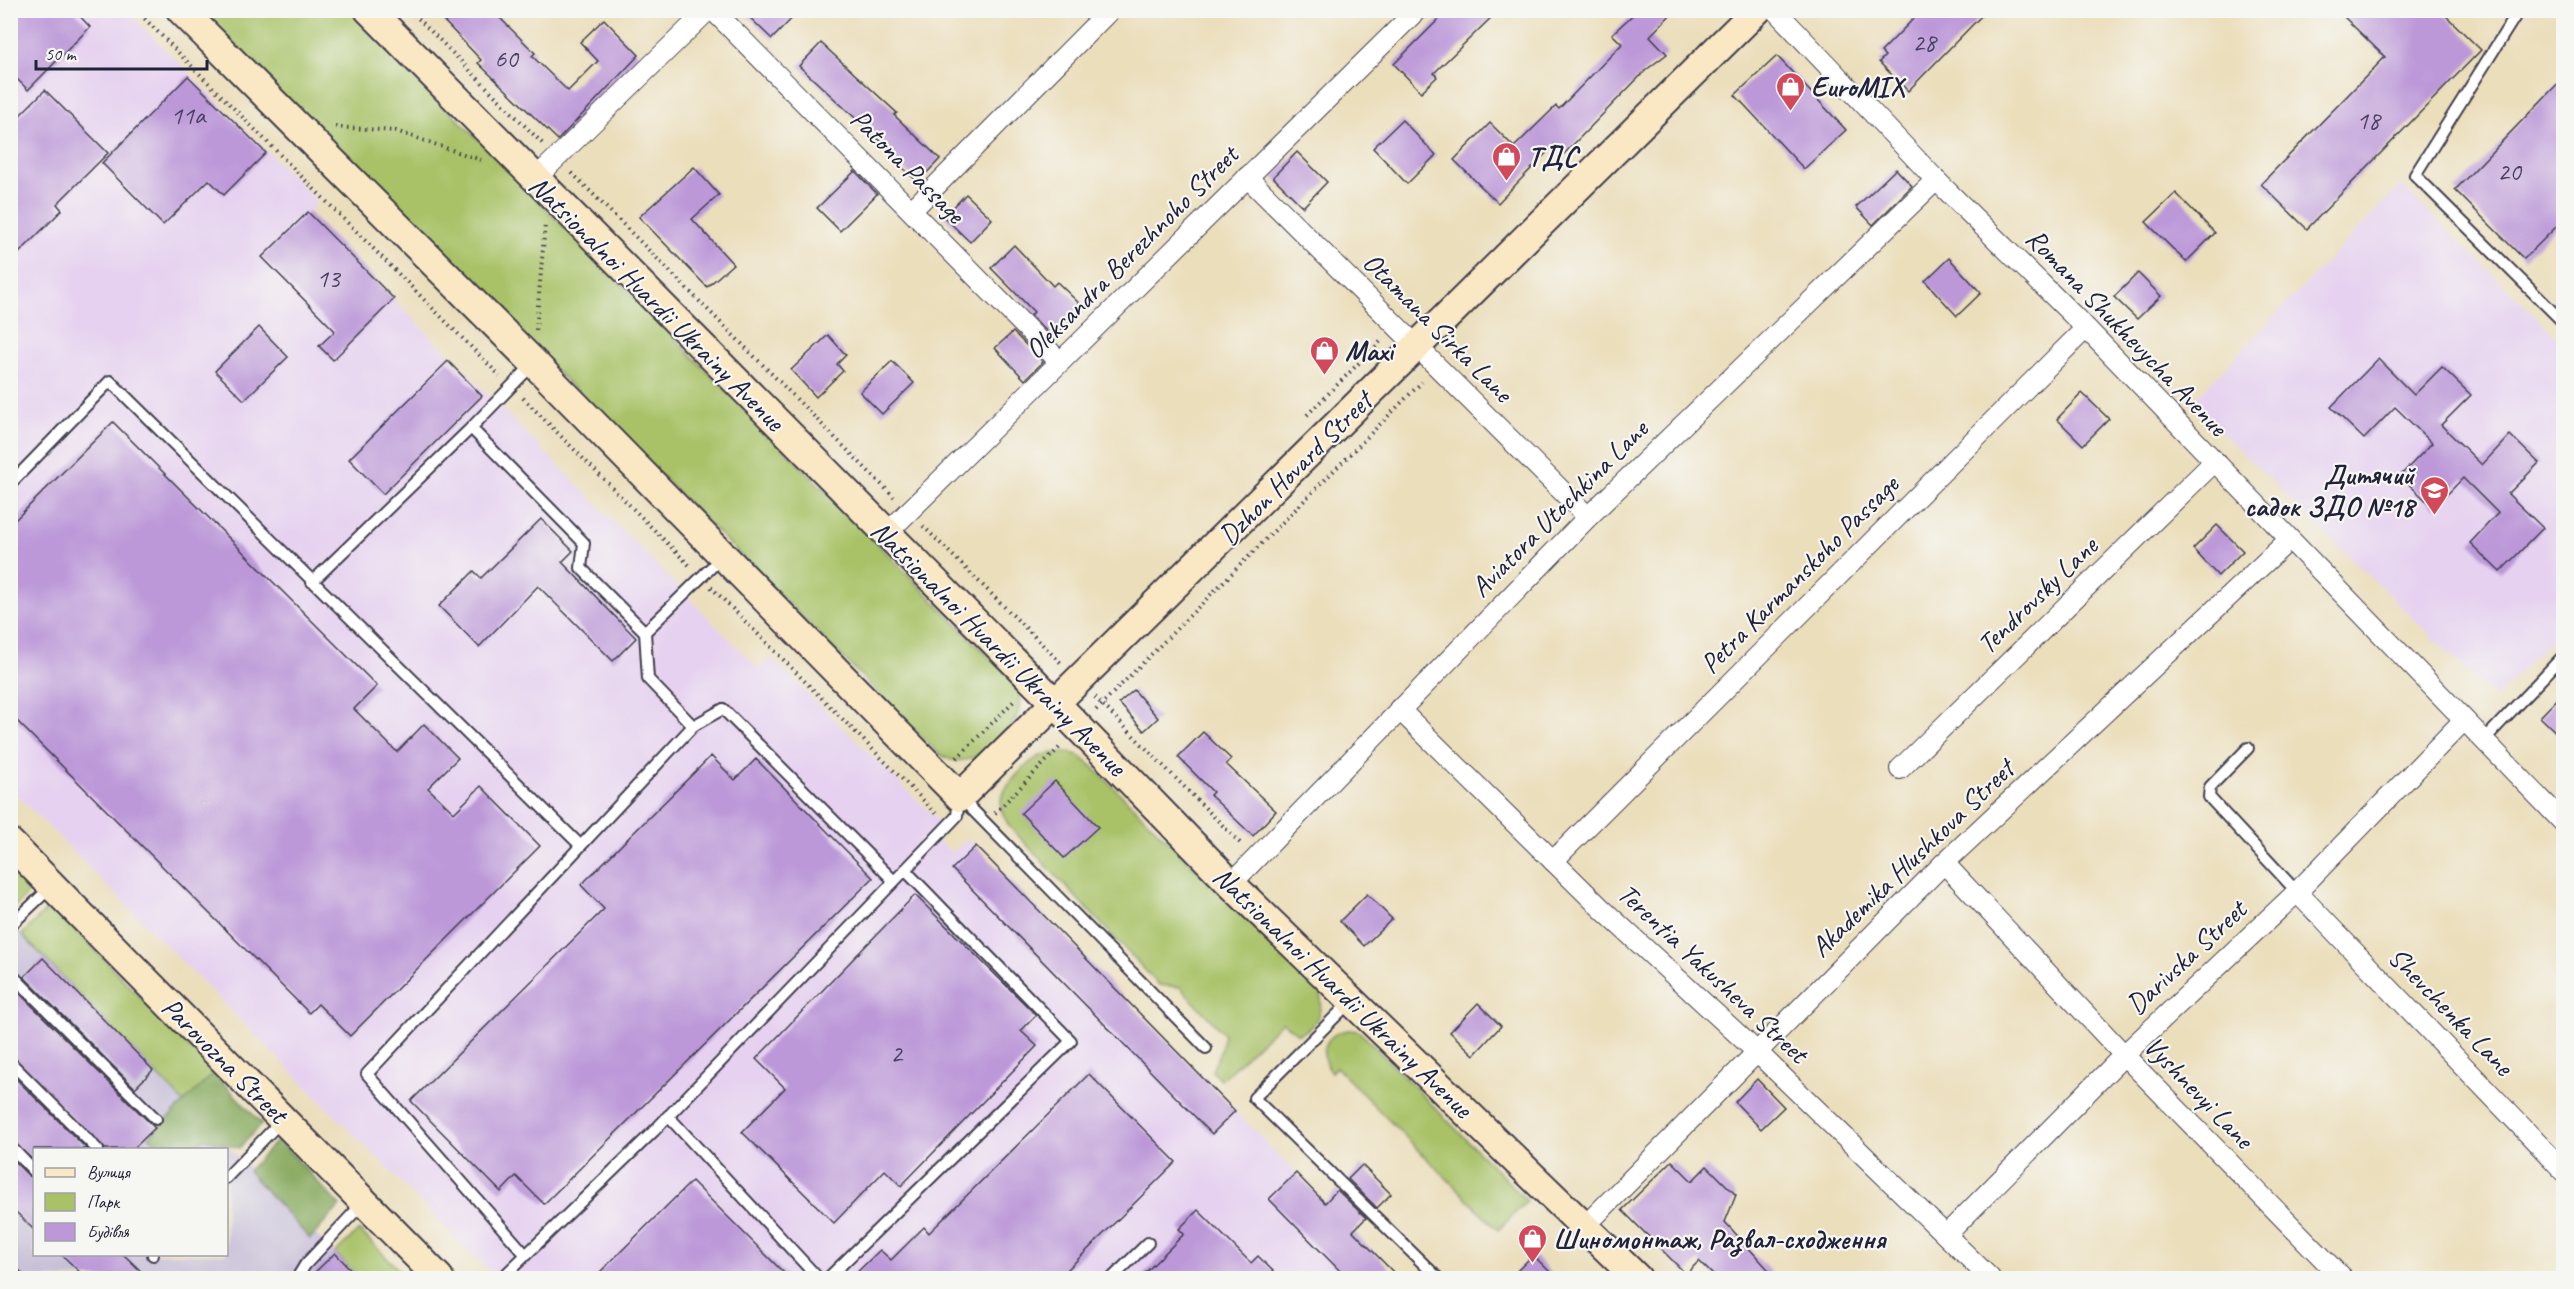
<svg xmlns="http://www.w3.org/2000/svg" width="2574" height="1289" font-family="Caveat,sans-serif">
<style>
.built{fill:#e6d2f0}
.industrial{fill:#c8bfd8;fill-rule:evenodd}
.green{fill:#a9c268;stroke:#667252;stroke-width:1.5}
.forest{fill:#86a85c;stroke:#54654c;stroke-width:1.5}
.building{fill:#bc98d8}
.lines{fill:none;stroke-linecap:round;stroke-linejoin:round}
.lane-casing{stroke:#403e4e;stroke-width:14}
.street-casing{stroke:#403e4e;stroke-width:22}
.secondary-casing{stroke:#403e4e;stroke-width:32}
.path{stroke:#403e4e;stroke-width:4;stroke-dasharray:1.5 4.5;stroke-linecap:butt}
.lane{stroke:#fff;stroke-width:10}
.street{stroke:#fff;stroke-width:20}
.secondary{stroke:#fae7c3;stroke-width:28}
.labels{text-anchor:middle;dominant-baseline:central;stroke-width:4.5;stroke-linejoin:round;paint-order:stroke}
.number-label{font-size:26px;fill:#484062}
.poi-label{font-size:28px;font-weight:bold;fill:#22223b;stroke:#f6f6f2;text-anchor:start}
.street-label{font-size:28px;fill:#22223b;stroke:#f6f6f2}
</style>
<rect width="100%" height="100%" fill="#f6f6f2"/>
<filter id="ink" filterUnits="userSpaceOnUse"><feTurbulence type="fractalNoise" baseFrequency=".0167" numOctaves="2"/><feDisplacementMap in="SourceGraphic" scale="12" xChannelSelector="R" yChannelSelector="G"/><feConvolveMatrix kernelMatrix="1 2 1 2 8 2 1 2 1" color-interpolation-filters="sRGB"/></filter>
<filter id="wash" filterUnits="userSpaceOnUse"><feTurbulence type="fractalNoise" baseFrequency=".008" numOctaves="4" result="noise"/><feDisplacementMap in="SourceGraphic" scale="24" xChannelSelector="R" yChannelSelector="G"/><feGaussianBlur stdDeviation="1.35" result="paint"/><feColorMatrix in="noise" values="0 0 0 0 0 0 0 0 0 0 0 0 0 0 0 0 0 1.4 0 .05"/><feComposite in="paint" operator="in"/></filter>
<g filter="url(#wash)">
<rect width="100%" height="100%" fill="#ebdebb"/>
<g class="built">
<path d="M10,11h117l191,191 -10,10 451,457 12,-11 168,163 -9,12 22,20 16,-15 431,440h-903l-485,-489z"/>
<path d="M2401,185l162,158v284l-68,71 -304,-295z"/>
</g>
<path class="industrial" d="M10,923l174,180 175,175h-348zM34,1150h192v104h-192z"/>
<g class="green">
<path d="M197,11h154l666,674c3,9 4,18 1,28 -7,21 -41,52 -66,47 -4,-1 -9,-4 -13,-6z"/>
<path d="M1066,752l12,3 13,10 230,227c1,19 -3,36 -23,42l-16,-12 -61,58 -9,-9 9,-21 3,-16 -44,-47 -21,-2 -150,-159c-4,-8 -10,-17 -8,-26 3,-15 28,-39 41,-45 7,-2 16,-2 24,-3z"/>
<path d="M11,863l23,24 -23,24z"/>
<path d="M51,905l163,168 -30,30 -162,-168z"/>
<path d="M1349,1030l9,1 6,5 163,165 -29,29 -162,-163 -5,5c-14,-19 -6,-39 18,-42z"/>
<path d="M359,1230l48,48h-48l-24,-25z"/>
</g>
<g class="forest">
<path d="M214,1073l48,51 -23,24 -34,-9c-23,15 -34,16 -56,-2z"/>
<path d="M278,1139l62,67 -30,33 -62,-68z"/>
</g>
<g id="blocks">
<g class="building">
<path d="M10,10h64l16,17 -62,63 -18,-18z"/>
<path d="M450,10h42l43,43 -3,3 36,35 30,-30 -18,-19 24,-23 35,36 -81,85 -80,-77 3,-3 -39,-41z"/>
<path d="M742,10h58l-28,29z"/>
<path d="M1448,10h51l-65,63 3,4 -16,15 -27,-28z"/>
<path d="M1638,10h37l-25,26 17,18 -21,16 -82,84 -9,-10 -57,59 -44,-43 36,-37 24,24 42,-41 3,3 63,-65 -10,-10z"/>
<path d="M1922,10h65l-79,81 -29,-29 6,-6 -4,-4z"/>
<path d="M2337,10h103l41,40 -174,179 -46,-45 124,-127z"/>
<path d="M821,43l76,70 -3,2 46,44 -22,23 -27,-25 3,-3 -95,-88z"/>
<path d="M1777,56l69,74 -42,39 -69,-74z"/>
<path d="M188,76l78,77 -42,42 -15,-15 -46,45 -61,-62z"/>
<path d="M2564,77v142l-40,40 -69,-69z"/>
<path d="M45,90l63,63 -51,51 5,6 -52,52v-137z"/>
<path d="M1402,120l34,35 -29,29 -34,-36z"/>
<path d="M1297,152l30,30 -24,25 -30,-30z"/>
<path d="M694,167l25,28 -27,24 41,45 -26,23 -68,-70z"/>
<path d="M1896,169l16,17 -39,39 -17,-18z"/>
<path d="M855,171l22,23 -37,37 -23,-23z"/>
<path d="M2176,193l39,40 -29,29 -40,-40z"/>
<path d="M966,194l26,25 -22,23 -26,-25z"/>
<path d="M308,212l86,87 -61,61 -14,-14 16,-15 -73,-74z"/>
<path d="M1014,245l39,41 4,-4 26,25 -30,31 -22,-23 3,-3 -43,-44z"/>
<path d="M1949,258l32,35 -24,23 -32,-35z"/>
<path d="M2138,273l23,23 -24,23 -23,-22z"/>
<path d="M259,327l29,30 -44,43 -29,-29z"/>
<path d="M1013,332l30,30 -18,18 -30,-32z"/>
<path d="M828,335l18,20 -9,9 6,7 -27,26 -25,-27z"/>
<path d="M2378,359l36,36 28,-28 29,28 -30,30 41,40 28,-30 29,28 -31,31 35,34 -43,44 -30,-29 28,-30 -35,-35 -29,30 -34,-32 32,-33 -37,-36 -31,32 -33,-32z"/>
<path d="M448,361l34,35 -99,98 -34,-35z"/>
<path d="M892,361l22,22 -32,31 -22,-22z"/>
<path d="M2082,393l27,26 -26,26 -26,-26z"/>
<path d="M113,422l264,264 -23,23 43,43 27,-28 34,34 -30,30 26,25 27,-27 59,60 -190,190 -32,-32 -9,9 -299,-299v-189z"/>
<path d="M541,519l32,32 -11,11 74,76 -23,23 -75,-75 -59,61 -40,-41 35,-35 7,7z"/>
<path d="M2217,525l26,26 -25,25 -25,-27z"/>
<path d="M1134,690l24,28 -14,13 -25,-28z"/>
<path d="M2564,692v48l-24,-23z"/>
<path d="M1203,732l28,27 -5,5 50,47 -23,25 -43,-41 3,-3 -35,-35z"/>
<path d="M711,756l24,24 21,-21 117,119 -329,326 -28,-28 -15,16 -90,-91 193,-192 -23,-24z"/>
<path d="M1055,781l43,46 -34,31 -43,-45z"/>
<path d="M976,846l259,265 -23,23 -260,-265z"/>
<path d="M1367,894l25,25 -28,27 -24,-25z"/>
<path d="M915,895l121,120 -15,16 16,15 -136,140 -16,-16 -51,53 -92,-91 43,-44 -29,-29z"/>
<path d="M43,958l110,112 -18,18 -111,-111z"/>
<path d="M13,987l142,141 -22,21h-28l-95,-94v-65z"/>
<path d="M1478,1003l23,23 -27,29 -24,-23z"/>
<path d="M10,1073l77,76h-53v12l-24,-22z"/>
<path d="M1089,1074l87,88 -117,116h-208l29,-28 11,10 33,-33 5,6z"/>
<path d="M1757,1079l27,28 -23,22 -26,-27z"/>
<path d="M10,1157l19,19 5,2v52l-24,-24z"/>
<path d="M1672,1161l20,20 15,-15 29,29 -11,27 51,56h-60l-17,-17 -13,13 -64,-64z"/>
<path d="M1362,1165l29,29 -14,14 -29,-29z"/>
<path d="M1296,1173l29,30 12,-13 29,28 -13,13 46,47h-52l-78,-79z"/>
<path d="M692,1181l97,97h-195z"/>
<path d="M1198,1210l53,53 7,-7 22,22h-140l44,-44 -5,-5z"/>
<path d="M335,1253l24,25h-50z"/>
<path d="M61,1254h62l25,24h-62z"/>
<path d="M1533,1255l23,23h-46z"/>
</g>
</g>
</g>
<g filter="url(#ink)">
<use href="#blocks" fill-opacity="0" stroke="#403e4e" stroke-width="1.5"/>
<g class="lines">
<defs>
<g id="lane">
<path d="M2519,10l-104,165 149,148"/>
<path d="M471,428l62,-64"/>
<path d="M10,484l100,-103 470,464"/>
<path d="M312,582l159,-154 113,115 -3,25 64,64"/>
<path d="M693,726l-45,-47 -3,-47 77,-75"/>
<path d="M2484,740l80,-85"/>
<path d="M2248,748l-38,39 -1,10 88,95"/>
<path d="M960,797l246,251"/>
<path d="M10,926l42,-40"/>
<path d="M10,973l146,146"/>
<path d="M1350,1002l-96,96 184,180"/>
<path d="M10,1062l88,88"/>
<path d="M668,1116l150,162"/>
<path d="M10,1146l24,25"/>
<path d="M226,1178l57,-59"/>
<path d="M525,1254l-158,-180 326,-348 30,-17 171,172"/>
<path d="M153,1255v-1"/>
<path d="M10,1269l7,8"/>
<path d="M297,1278l8,-13 57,-61"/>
<path d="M502,1278l152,-147 303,-315 2,-19"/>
<path d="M828,1278l243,-237 -166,-171"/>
<path d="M1112,1278l36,-35"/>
</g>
<g id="street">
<path d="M713,10l347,352"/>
<path d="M1775,10l161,170 150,148 478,495"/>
<path d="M1247,177l341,340"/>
<path d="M535,179l173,-169"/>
<path d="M912,210l198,-200"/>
<path d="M886,534l531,-524"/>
<path d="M1399,709l203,200 155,143 233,226"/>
<path d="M1900,769l314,-307"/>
<path d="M1553,861l533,-533"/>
<path d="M1944,863l180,192 218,223"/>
<path d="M1231,884l357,-367 348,-337"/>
<path d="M2297,892l267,279"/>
<path d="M1585,1226l359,-363 345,-323"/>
<path d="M1946,1235l178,-180 173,-163 167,-172"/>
</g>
<g id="secondary">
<path d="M181,10l353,353 426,434 797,-787"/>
<path d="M369,10l686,693 176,181 406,394"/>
<path d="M10,843l429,435"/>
</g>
</defs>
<use href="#lane" class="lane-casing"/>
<use href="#street" class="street-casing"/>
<use href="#secondary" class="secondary-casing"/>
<g class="path">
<path d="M136,10l364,366"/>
<path d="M410,10l133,134"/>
<path d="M335,127l61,4 85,29"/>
<path d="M572,173l322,324"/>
<path d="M536,330l9,-106"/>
<path d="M523,398l168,169"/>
<path d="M1307,415l75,-75"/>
<path d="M923,526l139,138"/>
<path d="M711,587l226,227"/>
<path d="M1095,697l147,148"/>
<path d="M1096,710l326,-328"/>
<path d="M957,758l59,-59"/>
<path d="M995,813l66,-67"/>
</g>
<use href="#lane" class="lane"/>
<use href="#street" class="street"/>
<use href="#secondary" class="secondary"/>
</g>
</g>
<defs>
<symbol id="shop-pin" viewBox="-11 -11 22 30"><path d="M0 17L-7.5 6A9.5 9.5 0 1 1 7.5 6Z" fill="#d1495b" stroke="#f6f6f2"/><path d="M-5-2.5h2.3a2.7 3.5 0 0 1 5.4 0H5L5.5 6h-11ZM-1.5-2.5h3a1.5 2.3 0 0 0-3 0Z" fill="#fff"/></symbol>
<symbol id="school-pin" viewBox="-11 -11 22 30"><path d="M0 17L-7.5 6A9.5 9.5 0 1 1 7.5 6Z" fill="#d1495b" stroke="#f6f6f2"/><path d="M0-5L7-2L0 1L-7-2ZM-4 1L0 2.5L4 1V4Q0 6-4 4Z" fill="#fff"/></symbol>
</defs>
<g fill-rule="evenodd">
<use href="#shop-pin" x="1774" y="70" width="33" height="45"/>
<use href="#shop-pin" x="1490" y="140" width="33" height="45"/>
<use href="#shop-pin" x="1308" y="334" width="33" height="45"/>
<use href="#school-pin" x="2418" y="474" width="33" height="45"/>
<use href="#shop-pin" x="1516" y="1222" width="33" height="45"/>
</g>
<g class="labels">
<g class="number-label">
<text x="1924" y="42">28</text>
<text x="506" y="58">60</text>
<text x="188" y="115">11а</text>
<text x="2368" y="120">18</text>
<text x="2509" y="171">20</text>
<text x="328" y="278">13</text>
<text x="896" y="1053">2</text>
</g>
<g class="poi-label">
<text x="1811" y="86">EuroMIX</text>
<text x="1528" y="156">ТДС</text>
<text x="1345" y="350">Maxi</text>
<text x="2414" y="474" text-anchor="end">Дитячий<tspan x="2414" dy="32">садок ЗДО №18</tspan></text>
<text x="1553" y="1238">Шиномонтаж, Развал-сходження</text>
</g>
<g class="street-label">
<text transform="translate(908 166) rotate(45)">Patona Passage</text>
<text transform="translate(1131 252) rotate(-45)">Oleksandra Berezhnoho Street</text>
<text transform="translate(657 303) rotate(45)">Natsionalnoi Hvardii Ukrainy Avenue</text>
<text transform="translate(1438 327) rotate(45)">Otamana Sirka Lane</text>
<text transform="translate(2127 332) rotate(46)">Romana Shukhevycha Avenue</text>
<text transform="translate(1295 468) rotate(-45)">Dzhon Hovard Street</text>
<text transform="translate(1559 508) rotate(-45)">Aviatora Utochkina Lane</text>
<text transform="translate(1799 574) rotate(-45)">Petra Karmanskoho Passage</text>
<text transform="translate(2037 595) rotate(-44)">Tendrovsky Lane</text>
<text transform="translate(999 648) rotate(45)">Natsionalnoi Hvardii Ukrainy Avenue</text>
<text transform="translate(1912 858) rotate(-44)">Akademika Hlushkova Street</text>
<text transform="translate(2186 957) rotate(-43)">Darivska Street</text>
<text transform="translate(1713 973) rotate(43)">Terentia Yakusheva Street</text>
<text transform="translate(1343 992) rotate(44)">Natsionalnoi Hvardii Ukrainy Avenue</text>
<text transform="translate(2451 1011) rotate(46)">Shevchenka Lane</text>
<text transform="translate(225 1060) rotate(45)">Parovozna Street</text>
<text transform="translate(2199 1092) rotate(46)">Vyshnevyi Lane</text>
</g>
</g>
<rect width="2574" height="1289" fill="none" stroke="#f6f6f2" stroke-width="36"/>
<rect x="33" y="1148" width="195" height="108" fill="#f6f6f2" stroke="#a1a1a9" stroke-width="1.5"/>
<rect x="45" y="1168" width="30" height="9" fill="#fae7c3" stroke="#a1a1a9" stroke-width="1.5"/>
<text x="87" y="1178" font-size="18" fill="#22223b">Вулиця</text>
<rect x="45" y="1193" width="30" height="18" fill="#a9c268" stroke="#a1a1a9" stroke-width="1.5"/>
<text x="87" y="1208" font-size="18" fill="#22223b">Парк</text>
<rect x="45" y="1223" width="30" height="18" fill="#bc98d8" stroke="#a1a1a9" stroke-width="1.5"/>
<text x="87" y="1238" font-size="18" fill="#22223b">Будівля</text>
<path d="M36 60v9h171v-9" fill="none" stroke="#22223b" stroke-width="3"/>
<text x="45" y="60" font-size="18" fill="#22223b" stroke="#f6f6f2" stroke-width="4.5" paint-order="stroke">50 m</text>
</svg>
